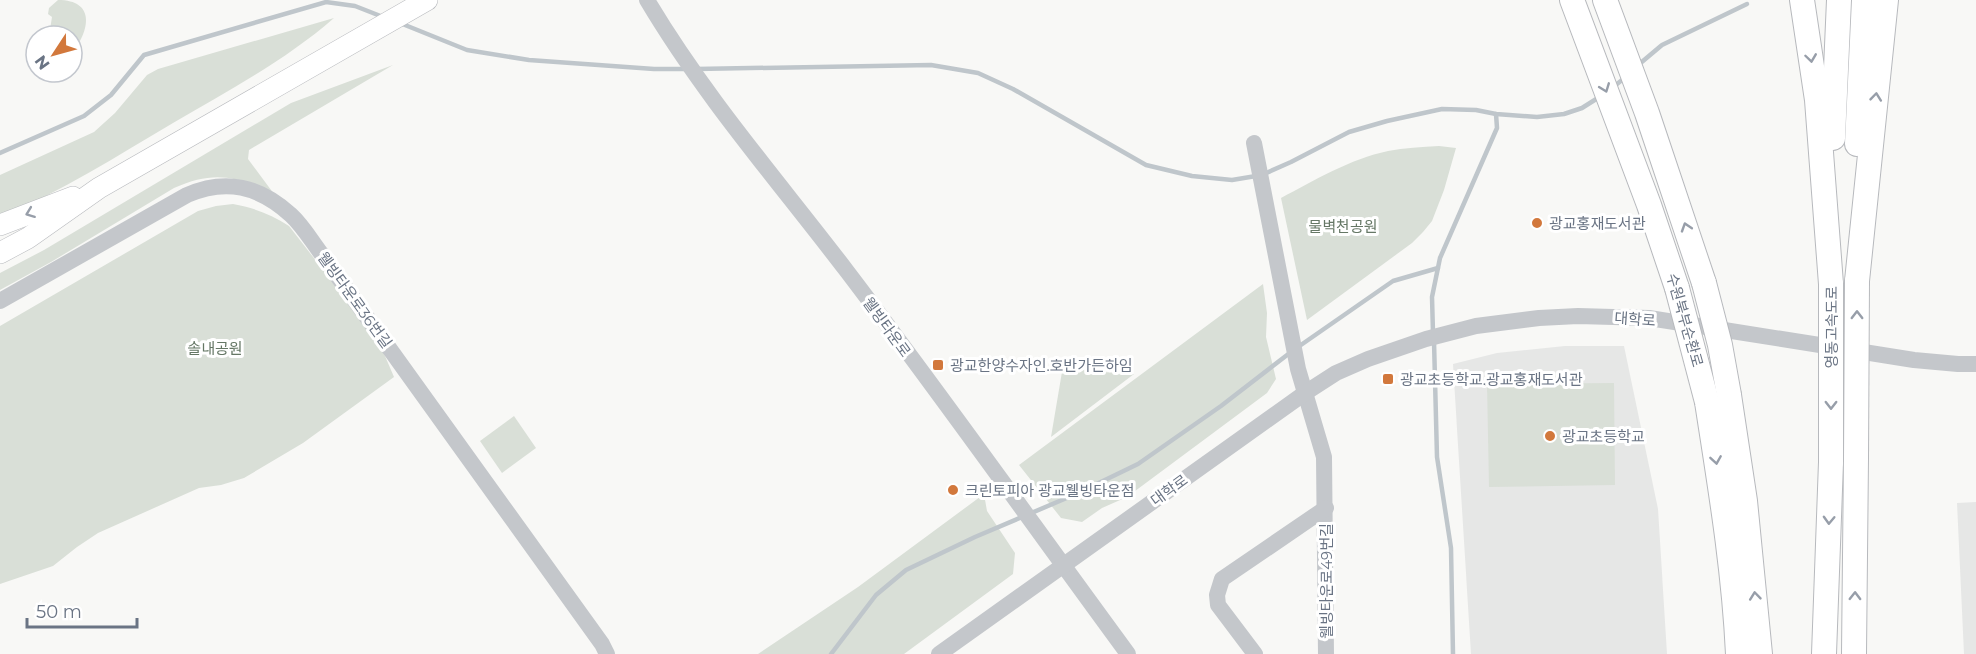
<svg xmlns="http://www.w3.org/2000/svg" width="1976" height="654" font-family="Montserrat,'Noto Sans KR',sans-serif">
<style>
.built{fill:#e6e7e6}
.green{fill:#d9dfd7}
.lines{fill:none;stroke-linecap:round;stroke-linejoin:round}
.stream{stroke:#bfc6cb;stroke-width:4.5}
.major-casing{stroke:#b8babe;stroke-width:22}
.highway-casing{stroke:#b7b9bd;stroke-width:26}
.minor{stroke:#c4c7cb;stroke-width:16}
.major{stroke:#fff;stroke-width:21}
.highway{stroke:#fff;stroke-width:24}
.highway-bridge-casing{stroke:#b7b9bd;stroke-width:26;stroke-linecap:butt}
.highway-bridge{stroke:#fff;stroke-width:24}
.oneway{stroke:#979ea9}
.poi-dot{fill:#d2783c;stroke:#fff;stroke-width:2}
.labels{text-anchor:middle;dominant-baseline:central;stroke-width:6;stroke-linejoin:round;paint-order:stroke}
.poi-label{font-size:15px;fill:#6a7484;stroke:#fff;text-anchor:start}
.park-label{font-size:15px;fill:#657765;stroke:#fff}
.street-label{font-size:15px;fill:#6a7484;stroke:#fff}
</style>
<rect width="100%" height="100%" fill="#f8f8f6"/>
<g class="built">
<path d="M1565,346h59l34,163 9,145h-196l-18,-290 44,-11z"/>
<path d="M1976,502v152h-12l-7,-151z"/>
</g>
<g class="green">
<path d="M58,0c38,0 32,31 14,53v-17h-23l3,-19 -4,-3 1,-6z"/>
<path d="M334,18c-48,42 -106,73 -161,105 -56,33 -112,69 -173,94v-42l94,-43 21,-19 32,-38 11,-6z"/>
<path d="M393,65l-144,85 -1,9 26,35c-38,-18 -60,-24 -100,-6l-123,74 -51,28v-17l44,-23 247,-147z"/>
<path d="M1439,146l17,2 -12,42 -12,31 -9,11 -11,11 -105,77 -26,-122c34,-18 69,-39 107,-47 16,-3 34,-4 51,-5z"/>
<path d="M233,204c21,4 38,10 56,22l80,103 13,20 12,28 -91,66 -59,35 -23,7 -22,3 -101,45 -21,14 -24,19 -53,18v-258l198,-115 18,-5z"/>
<path d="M1263,284l4,29 -1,24 10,42 -9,14 -140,104 -25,11 -20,14 -21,-4 -42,-53z"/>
<path d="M1064,360c22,12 45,13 70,14l-83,63z"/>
<path d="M1614,383l1,102 -126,2 -2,-103z"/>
<path d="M514,416l22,32 -34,25 -22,-32z"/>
<path d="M984,494l3,17 28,42 -2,21 -109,80h-146l100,-67z"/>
</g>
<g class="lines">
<g class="stream">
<path d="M400,23l67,27 62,10 125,9h34"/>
<path d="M1637,66l25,-21 85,-41"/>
<path d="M696,69l235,-4 47,8 35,16 133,76 46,11 40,4 24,-4"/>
<path d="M1612,88l15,-12"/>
<path d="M0,153l84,-37 27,-21 33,-40 182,-53 29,4 28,11"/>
<path d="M1264,174l27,-12 58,-30 38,-11 55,-12 34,1 20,4 41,3 27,-3 18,-6 19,-12"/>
<path d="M1433,333l-1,-36 8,-39 57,-130 -1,-14"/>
<path d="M1434,341l3,116 14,91 2,106"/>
<path d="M1298,347l95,-66 45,-13"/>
<path d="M831,654l45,-59 30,-25 69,-33 101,-43 62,-30 83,-58 70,-54"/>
</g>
<defs>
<g id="major">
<path d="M0,225l73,-28"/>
<path d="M0,253l28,-15 71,-50 328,-188"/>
</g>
<g id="highway">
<path d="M1572,0l77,205 28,83"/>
<path d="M1605,0l42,113 57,170"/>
<path d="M1802,0l15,100 14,184"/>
<path d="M1833,138l6,-138"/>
<path d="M1857,144l7,-144"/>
<path d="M1857,281l29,-281"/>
<path d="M1729,395l16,106 15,153"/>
<path d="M1707,402c13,84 27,167 31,252"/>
<path d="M1824,654l7,-192"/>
<path d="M1854,654l2,-196"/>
</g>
</defs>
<use href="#major" class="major-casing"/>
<use href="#highway" class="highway-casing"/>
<g class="minor">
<path d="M647,0c57,96 131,181 199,270 96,126 188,256 282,384"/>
<path d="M1254,143l44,226 26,88 2,197"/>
<path d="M0,301l187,-106c39,-17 72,-9 104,20 11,10 20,25 29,37l282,392 5,10"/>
<path d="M939,654l366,-261 31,-20 32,-14 58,-20 50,-13 63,-8 39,-2 71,2 265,42 44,4h18"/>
<path d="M1255,654l-37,-49 -1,-10 5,-16 104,-71"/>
</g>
<use href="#major" class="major"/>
<use href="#highway" class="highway"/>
<defs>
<g id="highway-bridge">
<path d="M1704,283l16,62 9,50"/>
<path d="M1677,288l30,114"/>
<path d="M1856,458l1,-177"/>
<path d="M1831,462v-178"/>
</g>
</defs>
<use href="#highway-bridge" class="highway-bridge-casing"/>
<use href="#highway-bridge" class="highway-bridge"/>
</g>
<defs><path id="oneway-chevron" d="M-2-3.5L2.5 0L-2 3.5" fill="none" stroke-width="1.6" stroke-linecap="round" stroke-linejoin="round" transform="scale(1.5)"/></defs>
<g class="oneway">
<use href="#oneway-chevron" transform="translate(1811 58) rotate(82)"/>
<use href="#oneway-chevron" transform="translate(1605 88) rotate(69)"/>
<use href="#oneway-chevron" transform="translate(1876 97) rotate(-84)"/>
<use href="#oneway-chevron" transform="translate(30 213) rotate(159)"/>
<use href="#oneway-chevron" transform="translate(1686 227) rotate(-108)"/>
<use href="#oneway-chevron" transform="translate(1857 315) rotate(-90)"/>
<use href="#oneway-chevron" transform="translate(1831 405) rotate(90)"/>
<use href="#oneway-chevron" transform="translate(1716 460) rotate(81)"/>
<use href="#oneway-chevron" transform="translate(1829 520) rotate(92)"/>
<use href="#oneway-chevron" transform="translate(1755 596) rotate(-96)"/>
<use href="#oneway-chevron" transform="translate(1855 596) rotate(-89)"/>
</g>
<g class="poi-dot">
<circle cx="1537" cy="223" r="6"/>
<rect x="932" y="359" width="12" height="12" rx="3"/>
<rect x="1382" y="373" width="12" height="12" rx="3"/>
<circle cx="1550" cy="436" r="6"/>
<circle cx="953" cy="490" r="6"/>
</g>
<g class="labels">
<g class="poi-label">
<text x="1549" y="223">광교홍재도서관</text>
<text x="950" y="365">광교한양수자인.호반가든하임</text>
<text x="1400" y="379">광교초등학교.광교홍재도서관</text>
<text x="1562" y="436">광교초등학교</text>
<text x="965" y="490">크린토피아 광교웰빙타운점</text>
</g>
<g class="park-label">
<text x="1343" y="226">물벽천공원</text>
<text x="215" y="348">솔내공원</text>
</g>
<g class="street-label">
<text transform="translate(355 300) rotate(54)">웰빙타운로36번길</text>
<text transform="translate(1635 319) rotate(4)">대학로</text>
<text transform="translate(1685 320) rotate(74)">수원북부순환로</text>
<text transform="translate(887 327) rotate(54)">웰빙타운로</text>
<text transform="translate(1831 327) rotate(-90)">영동고속도로</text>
<text transform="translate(1169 490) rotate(-36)">대학로</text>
<text transform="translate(1326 581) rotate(-90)">웰빙타운로49번길</text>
</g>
</g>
<g transform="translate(54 54) rotate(234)"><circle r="28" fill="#ffffff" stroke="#c3c7ce" stroke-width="1.5"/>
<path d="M0-4.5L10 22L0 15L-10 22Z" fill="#d2783c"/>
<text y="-9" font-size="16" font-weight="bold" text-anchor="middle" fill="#6a7484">N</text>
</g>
<path d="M27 618v9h110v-9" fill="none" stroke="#6a7484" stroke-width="3"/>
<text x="36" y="618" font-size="18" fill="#6a7484" stroke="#ffffff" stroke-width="4.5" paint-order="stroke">50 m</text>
</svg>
